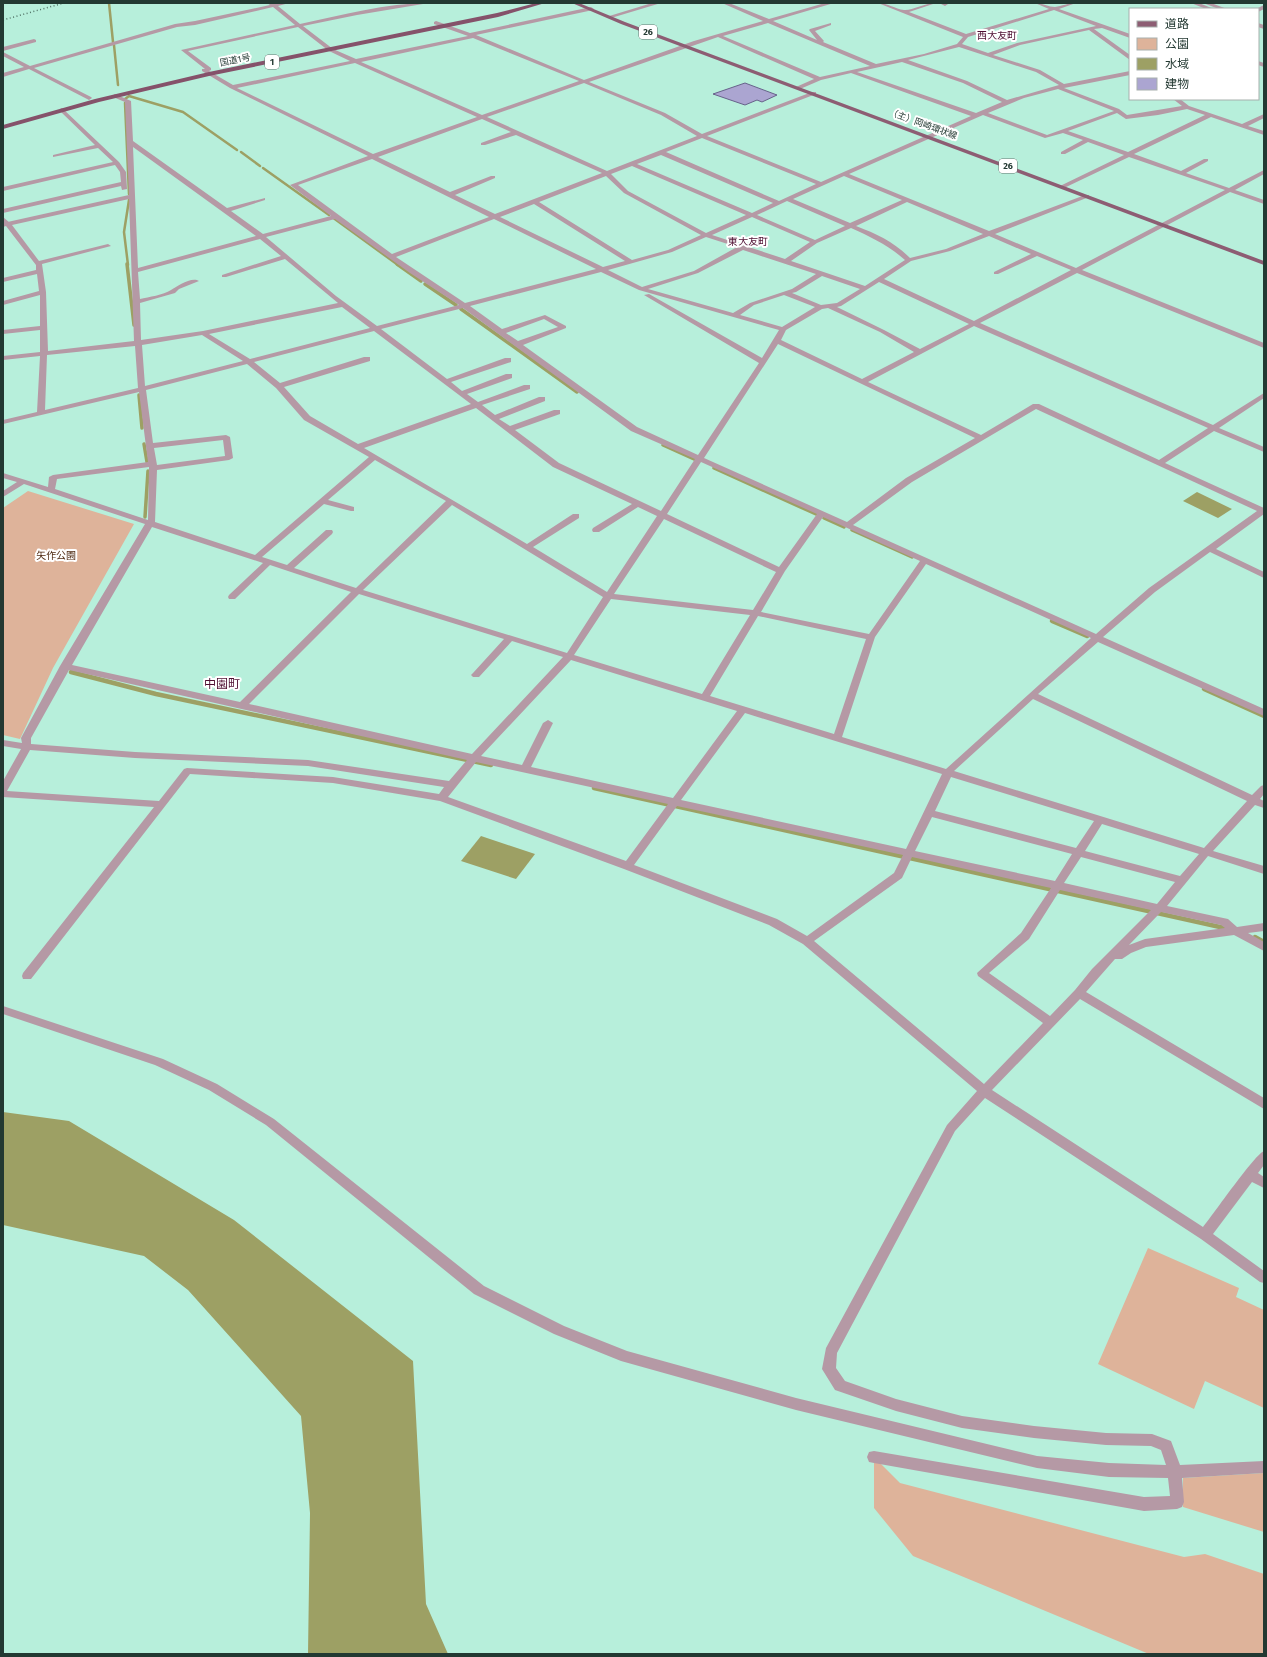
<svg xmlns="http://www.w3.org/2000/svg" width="1267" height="1657" font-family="'Fira Sans','Noto Sans JP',sans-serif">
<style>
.green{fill:#deb39a}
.water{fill:#9da064}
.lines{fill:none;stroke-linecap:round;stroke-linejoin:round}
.stream-far2{stroke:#9da064;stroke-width:2.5}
.stream-far1{stroke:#9da064;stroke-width:3.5}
.stream{stroke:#9da064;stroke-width:4.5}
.building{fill:#aba5d1;stroke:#67628a}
.minor{fill:#b599a5;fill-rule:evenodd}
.tertiary{fill:#b599a5;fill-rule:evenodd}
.primary{fill:#8d5d73;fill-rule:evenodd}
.trunk{fill:#85526a;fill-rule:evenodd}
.rail{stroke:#527367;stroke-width:1.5;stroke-dasharray:1 2.5;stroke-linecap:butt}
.labels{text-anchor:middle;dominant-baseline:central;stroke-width:4;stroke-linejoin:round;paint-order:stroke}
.shield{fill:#fff;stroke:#657470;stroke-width:1}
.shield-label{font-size:9px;font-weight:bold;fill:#233932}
.far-street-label{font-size:9px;fill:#233932;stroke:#fff}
.far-quarter-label{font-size:10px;fill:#4e0f32;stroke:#fff}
.park-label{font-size:10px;fill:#4d2810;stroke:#fff}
.quarter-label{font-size:12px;fill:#4e0f32;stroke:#fff}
</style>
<rect width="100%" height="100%" fill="#b7efdb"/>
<g class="green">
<path d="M28,491l106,33 -81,144 -33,71 -17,-4v-227z"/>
<path d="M1148,1248l91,40 -3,9 28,13v98l-59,-27 -11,28 -96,-45z"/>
<path d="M874,1457l26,26 284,74 21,-3 59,20v80h-115l-236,-98 -39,-48z"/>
<path d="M1264,1473v59l-81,-25v-29z"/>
</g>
<g class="water">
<path d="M1197,492l35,17 -14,9 -35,-17z"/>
<path d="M481,836l54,18 -19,25 -55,-18z"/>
<path d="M3,1112l66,9 165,99 179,141 13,243 22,50h-140l2,-141 -9,-97 -113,-126 -44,-34 -141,-31z"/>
</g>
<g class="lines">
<g class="stream-far2">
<path d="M109,3l4,39"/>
<path d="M114,45l4,40"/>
<path d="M125,99l4,-3 54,16 54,38"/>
<path d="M125,103l4,91"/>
<path d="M241,152l19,14"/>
<path d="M263,168l66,47"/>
<path d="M332,217l66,48"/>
<path d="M128,265l-4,-33 5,-32"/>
</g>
<g class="stream-far1">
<path d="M127,264l7,61"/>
<path d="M397,264l24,17"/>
<path d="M425,284l31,21"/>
<path d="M461,309l116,83"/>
<path d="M139,395l3,33"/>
<path d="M144,444l3,18"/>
<path d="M663,445l31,14"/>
<path d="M714,468l102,46"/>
<path d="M145,517l3,-46"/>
<path d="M824,518l20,9"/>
<path d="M852,530l60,27"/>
</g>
<g class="stream">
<path d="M1052,621l35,15"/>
<path d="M71,672l85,22 335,71"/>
<path d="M1204,689l60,27"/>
<path d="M594,788l635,141"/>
<path d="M1255,937l9,5"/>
</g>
</g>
<path class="building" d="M745,83l32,12 -15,7 -5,-2 -12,5 -32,-11z"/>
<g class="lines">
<g class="minor">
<path d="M267,3h22l-11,3 22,18c42,-9 86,-21 129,-21l-72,12 -54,11 30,23 23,10 112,-23 -34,-12v-2l2,-1 34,12 121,-26 3,2 -1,1 -117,25 108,45 110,-39 69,-20 -41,-18h7l40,16 56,-16h9l-61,18 44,19 -8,-10 1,-1 21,-6v2l-16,6 9,10 -1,1 53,22 48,-10 33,-10 6,-7 -85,-34c10,0 17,6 26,7 7,1 21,-7 32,-7l-27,9 57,22 83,-25 -14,-6c7,0 14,4 20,4 7,-1 13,-4 21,-4l-17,6 71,25v4l-28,-10 -8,1 36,26v5l-41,-30 -69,15 -27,10 47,15 24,14 66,-13v4l-66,13 55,21 8,6 55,-9 -9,-7h7l9,7 53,18 22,-10v4l-16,8 16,5v4l-53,-18 -77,37 47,17 23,-12h4v2l-22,12 43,15 35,-18v4l-29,16 29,10v4l-34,-12 -148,78 182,73v5l-187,-75 -97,50 233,102 51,-32v5l-45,30 45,19v5l-50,-21 -49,32 99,45v6l-48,35 48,23v6l-54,-26 -55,40 -52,45 161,72v7l-166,-74 -60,52 214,101 9,-9 3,-1v9l-4,5 4,2v7l-9,-3 -42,46 51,15v8l-56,-18 -41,50 61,13 9,8 27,-4v8l-16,2 16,9v9l-30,-16 -88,12 -15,6 -9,6h-7l-29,33 178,106v11l-184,-110 -88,91 211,137c10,-12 52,-73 61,-76v14l-6,8 6,4v11l-12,-6 -39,52 51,37v12l-4,-1 -59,-43 -216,-141 -30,33 -118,222 -1,15 9,13 51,18 66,17 72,10 72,7 46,1 19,7 9,24 84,-4v12l-82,5 2,24 -2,5 -5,2 -33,2 -270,-48 -5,-1 -2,-5 2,-5 5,-1 270,46 26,-1 -2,-18 -59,-1 -72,-9 -241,-58 -175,-49 -67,-27 -80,-40 -208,-169 -57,-35 -54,-25 -152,-51v-8l160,53 54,25 57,35 210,167 80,40 63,25 169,47 241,58 72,7 57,2 -5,-15 -10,-4 -45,-1 -72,-7 -72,-10 -66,-17 -61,-21 -13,-21 4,-21 121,-223 30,-34 -174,-147 -34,-19 -145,-56 -184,-68 -107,-18 -143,-9 -159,205h-8l-1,-3 1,-3 131,-166 -151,-10v-16l18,-32 -18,-3v-6l19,3 -1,-5 39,-72 85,-142 -121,-40 -21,13v-6l14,-9 -14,-4v-5l45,14 1,-10 4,-2 95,-13 -9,-70 -136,32v-4l34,-8 3,-56 -37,4v-4l37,-4v-22l-37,4v-4l37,-4v-31l-37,10v-4l36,-10 -2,-17 -34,8v-4l33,-8v-5l-30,-39 -3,1v-4l126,-28 -4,-93 -12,-5 -1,-1 3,-2 16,7 2,40 94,67 38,-10v2l-34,11 32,23 68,-18 -41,-31 78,-29 -138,-68 -28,-17v-2h3l-24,-19 114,-25 -22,-18 -78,18 -18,2 -143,41 57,29 1,1 -3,2 -60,-31 -26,8v-4l21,-6 -21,-11v-4l27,14 145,-42 20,-3 75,-16zM1054,10l42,16 -79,17 -29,10 -26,-9 6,-7zM768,23l102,43 -50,11 -97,-41zM298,27l31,24 21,10 -117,24 -24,-14 2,-1v-2l-23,-17zM718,37l96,42 -18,8v2h4l21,-9 30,-7 120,43 -150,66 -114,-46 109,-42v-2h-4l-110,42 -37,-21 -76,-31zM473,38l106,43 -97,34 -121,-53zM959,47l77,25 23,13 -52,15 -40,-19 -59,-21zM902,62l61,21 39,19 -26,11 -119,-41zM355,63l122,54 -104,37 -136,-66zM584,83l77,32 36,21 -90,35 -120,-54zM1058,89l56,22 -67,24 -59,-22 36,-15zM1187,109l18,6 -77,37 -60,-21 49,-18 9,6 32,-4zM983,115l62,23 18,-5 20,7 -22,12v2h4l23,-12 36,13 -64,31v2h4l65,-31 96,33 -149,78 -81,-34 94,-37v-2h-4l-96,36 -140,-57zM482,119l29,13 -30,11v2h4l31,-10 86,38 -107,41 -40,-19 40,-17v-2h-4l-41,16 -72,-35zM702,138l114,46 -37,17 -113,-49zM133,147l123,89 -118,32zM661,155l112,48 -21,10 -115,-49zM372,159l117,58 -97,37 -94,-69zM632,166l114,49 -40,18 -78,-42 -17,-17zM606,176l18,17 77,42 -33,15 -36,10 -93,-58zM844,176l58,24 -52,23 -57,-24zM129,199l5,142 -86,10 -2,-59 -4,-28 69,-18 -3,-2 -69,17 -27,-36zM787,201l58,25 -30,14 -58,-25zM907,202l76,32 -37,15 -36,9c-16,-16 -33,-24 -54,-32zM534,204l91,57 -22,6 -103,-50zM752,217l58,25 -25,17 -73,-24zM335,219l75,54 49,32 -82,21 -41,-30 -70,-59zM494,219l102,50 -131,34 -69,-46zM851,228c20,9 37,17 54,32l-40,26 -74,-25 26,-18zM989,236l42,18 -37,18v2h4l39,-18 34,14 -97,51 -90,-42 27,-18 39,-10zM706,237l31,10 -43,24 -52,16 -34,-17 64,-18zM260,239l21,17 -59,19v2h4l59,-18 53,44 -135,28 -62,9 -1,-37 35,-10 4,-4 20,-8c-7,-5 -22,5 -28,9 -8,5 -22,7 -31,9l-2,-27zM743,250l73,24 -24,15 -42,14 -17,10 -85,-24 50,-16zM601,272l38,18 140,40 -17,28 -113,-64 -5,1 115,68 -61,92 -61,-28 -114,-82 43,-17v-2l-21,-11 -43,14 -32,-23zM822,276l38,13 -23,14 -16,2 -29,-12 4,-1zM879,282l90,42 -49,25 -36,-19 -47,-23 4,-1zM784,295l31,12 -33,20 -42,-12 14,-10zM342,307l28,21 -120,31 -41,-25zM463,308l168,123 64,28 -34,52 -102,-48 -44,-33 45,-16v-4h-6l-44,16 -11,-7 46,-18v-4h-6l-44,18 -13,-10 48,-16v-4h-6l-46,17 -11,-8 45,-16v-4h-6l-44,17 -11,-9 60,-20v-4h-6l-58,21 -66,-50zM828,308l52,24 34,20 -52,27 -81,-39 5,-10 36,-21zM544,319l14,8 -40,14 -12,-8zM974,326l234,102 -49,32 -120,-56h-6l-52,31 -113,-53zM374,331l97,73 -113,40 -48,-28 -26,-29 86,-26v-4h-6l-84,26 -26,-21zM202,335l41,26 -98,25 -3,-41zM778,344l197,94 -69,40 -59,44 -143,-64zM135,346l3,42 -93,22 2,-55zM247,364l29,24 28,32 65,37 -114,98 -100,-33 2,-52 72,-10 4,-2 -3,-21 -4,-2 -73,8 -7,-53zM476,408l77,59 79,37 -39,24 -1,2 1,2h6l39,-25 19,9 -50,76 -74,-45 46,-29v-4h-6l-46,30 -163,-96zM1036,409l221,102 -108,77 -53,46 -243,-109 59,-43zM223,440l2,16 -68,9 -3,-17zM375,460l71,41 -90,87 -62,-20 38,-34 1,-2 -1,-2h-6l-39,35 -25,-8 62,-53 27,7h3v-4l-26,-7zM701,462l116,52 -38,53 -112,-53zM149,467l-1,53 -93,-31 2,-10zM452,505l151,92 -36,56 -204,-63zM823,517l97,44 -51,73 -108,-22 24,-41zM664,519l112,53 -23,38 -139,-16zM152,527l111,36 -34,32 -1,2 1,2h6l35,-34 81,27 -111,110 -168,-37zM926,564l165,74 -145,131 -104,-32 33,-100zM359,594l145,45 -31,34 -2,2 2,2h6l33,-36 51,16 -91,97 -223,-50zM611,599l139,16 -48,79 -128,-39zM758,616l108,23 -32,95 -124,-38zM571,660l166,51 -64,87 -142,-31 22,-44 -5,-3 -5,3 -21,42 -41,-9zM69,670l398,90 -18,21 -141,-21 -173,-8 -104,-8v-6zM1033,699l214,102 -43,47 -250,-77zM745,713l197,61 -36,75 -225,-49zM30,750l105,8 173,8 136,21 -5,7 -106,-17 -146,-9 -3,1 -25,32 -152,-10zM476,762l192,42 -42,57 -178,-64zM951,777l143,44 -18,27 -141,-37zM677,806l226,49 -9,18 -87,63 -30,-17 -143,-54zM932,817l140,37 -17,27 -140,-30zM1102,824l97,30 -19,22 -95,-25zM912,857l139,31 -30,45 -44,40 1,3 65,47 -59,61 -170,-143 88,-63zM1081,857l94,25 -18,22 -93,-21zM1060,890l91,20 -59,59 -17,21 -25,26 -61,-43 40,-34zM1161,912l60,13 4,3 -80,11 -16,6z"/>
<path d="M652,3h9l-50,15 -5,-1z"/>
<path d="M939,3h8l1,1 -3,2z"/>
<path d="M1191,3h8l15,6h-8z"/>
<path d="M1203,3h8l16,6h-8z"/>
<path d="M1264,5v4l-6,3v-3h-2z"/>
<path d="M1258,23l6,2v4l-6,-2z"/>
<path d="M34,39l2,1v2l-33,9v-4z"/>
<path d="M1258,61l6,2v4l-6,-2z"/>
<path d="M62,108l57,54 7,10 1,17 -5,1 -1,-4 -118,27v-4l118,-27 -1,-10 -5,-7 -112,26v-4l110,-25 -15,-14 -45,9v-2l42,-10 -35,-34v-2z"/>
</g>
<path class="tertiary" d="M3,217l7,6v2h-4l-3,-2z"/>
<path class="primary" d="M572,3h7l46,19 639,239v4l-643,-241z"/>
<path class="trunk" d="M536,3h9l-47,14 -289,59 -110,26 -96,27v-4l92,-26 114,-27 288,-59z"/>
<path class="rail" d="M3,20l61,-17"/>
</g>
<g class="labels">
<g class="shield">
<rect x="639" y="25" width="18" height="14" rx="3"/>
<rect x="265" y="55" width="14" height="14" rx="3"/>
<rect x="999" y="159" width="18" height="14" rx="3"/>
</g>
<g class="shield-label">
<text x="648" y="32">26</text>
<text x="272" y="62">1</text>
<text x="1008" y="166">26</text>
</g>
<g class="far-street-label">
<text transform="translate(235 60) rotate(-11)">国道1号</text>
<text transform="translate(923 124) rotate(20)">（主）岡崎環状線</text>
</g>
<g class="far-quarter-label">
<text x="997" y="36">西大友町</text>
<text x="748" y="242">東大友町</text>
</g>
<g class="park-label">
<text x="56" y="556">矢作公園</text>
</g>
<g class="quarter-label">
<text x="222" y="684">中園町</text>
</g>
</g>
<rect width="1267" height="1657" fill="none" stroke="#233932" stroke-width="8"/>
<rect x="1129" y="8" width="130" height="92" fill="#ffffff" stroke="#a7b0ad"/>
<rect x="1137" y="21" width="20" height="6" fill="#8d5d73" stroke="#a7b0ad"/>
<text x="1165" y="28" font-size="12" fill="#233932">道路</text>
<rect x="1137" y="38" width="20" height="12" fill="#deb39a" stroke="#a7b0ad"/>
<text x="1165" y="48" font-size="12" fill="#233932">公園</text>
<rect x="1137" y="58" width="20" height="12" fill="#9da064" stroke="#a7b0ad"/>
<text x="1165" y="68" font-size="12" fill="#233932">水域</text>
<rect x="1137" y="78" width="20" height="12" fill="#aba5d1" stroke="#a7b0ad"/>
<text x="1165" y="88" font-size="12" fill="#233932">建物</text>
</svg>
